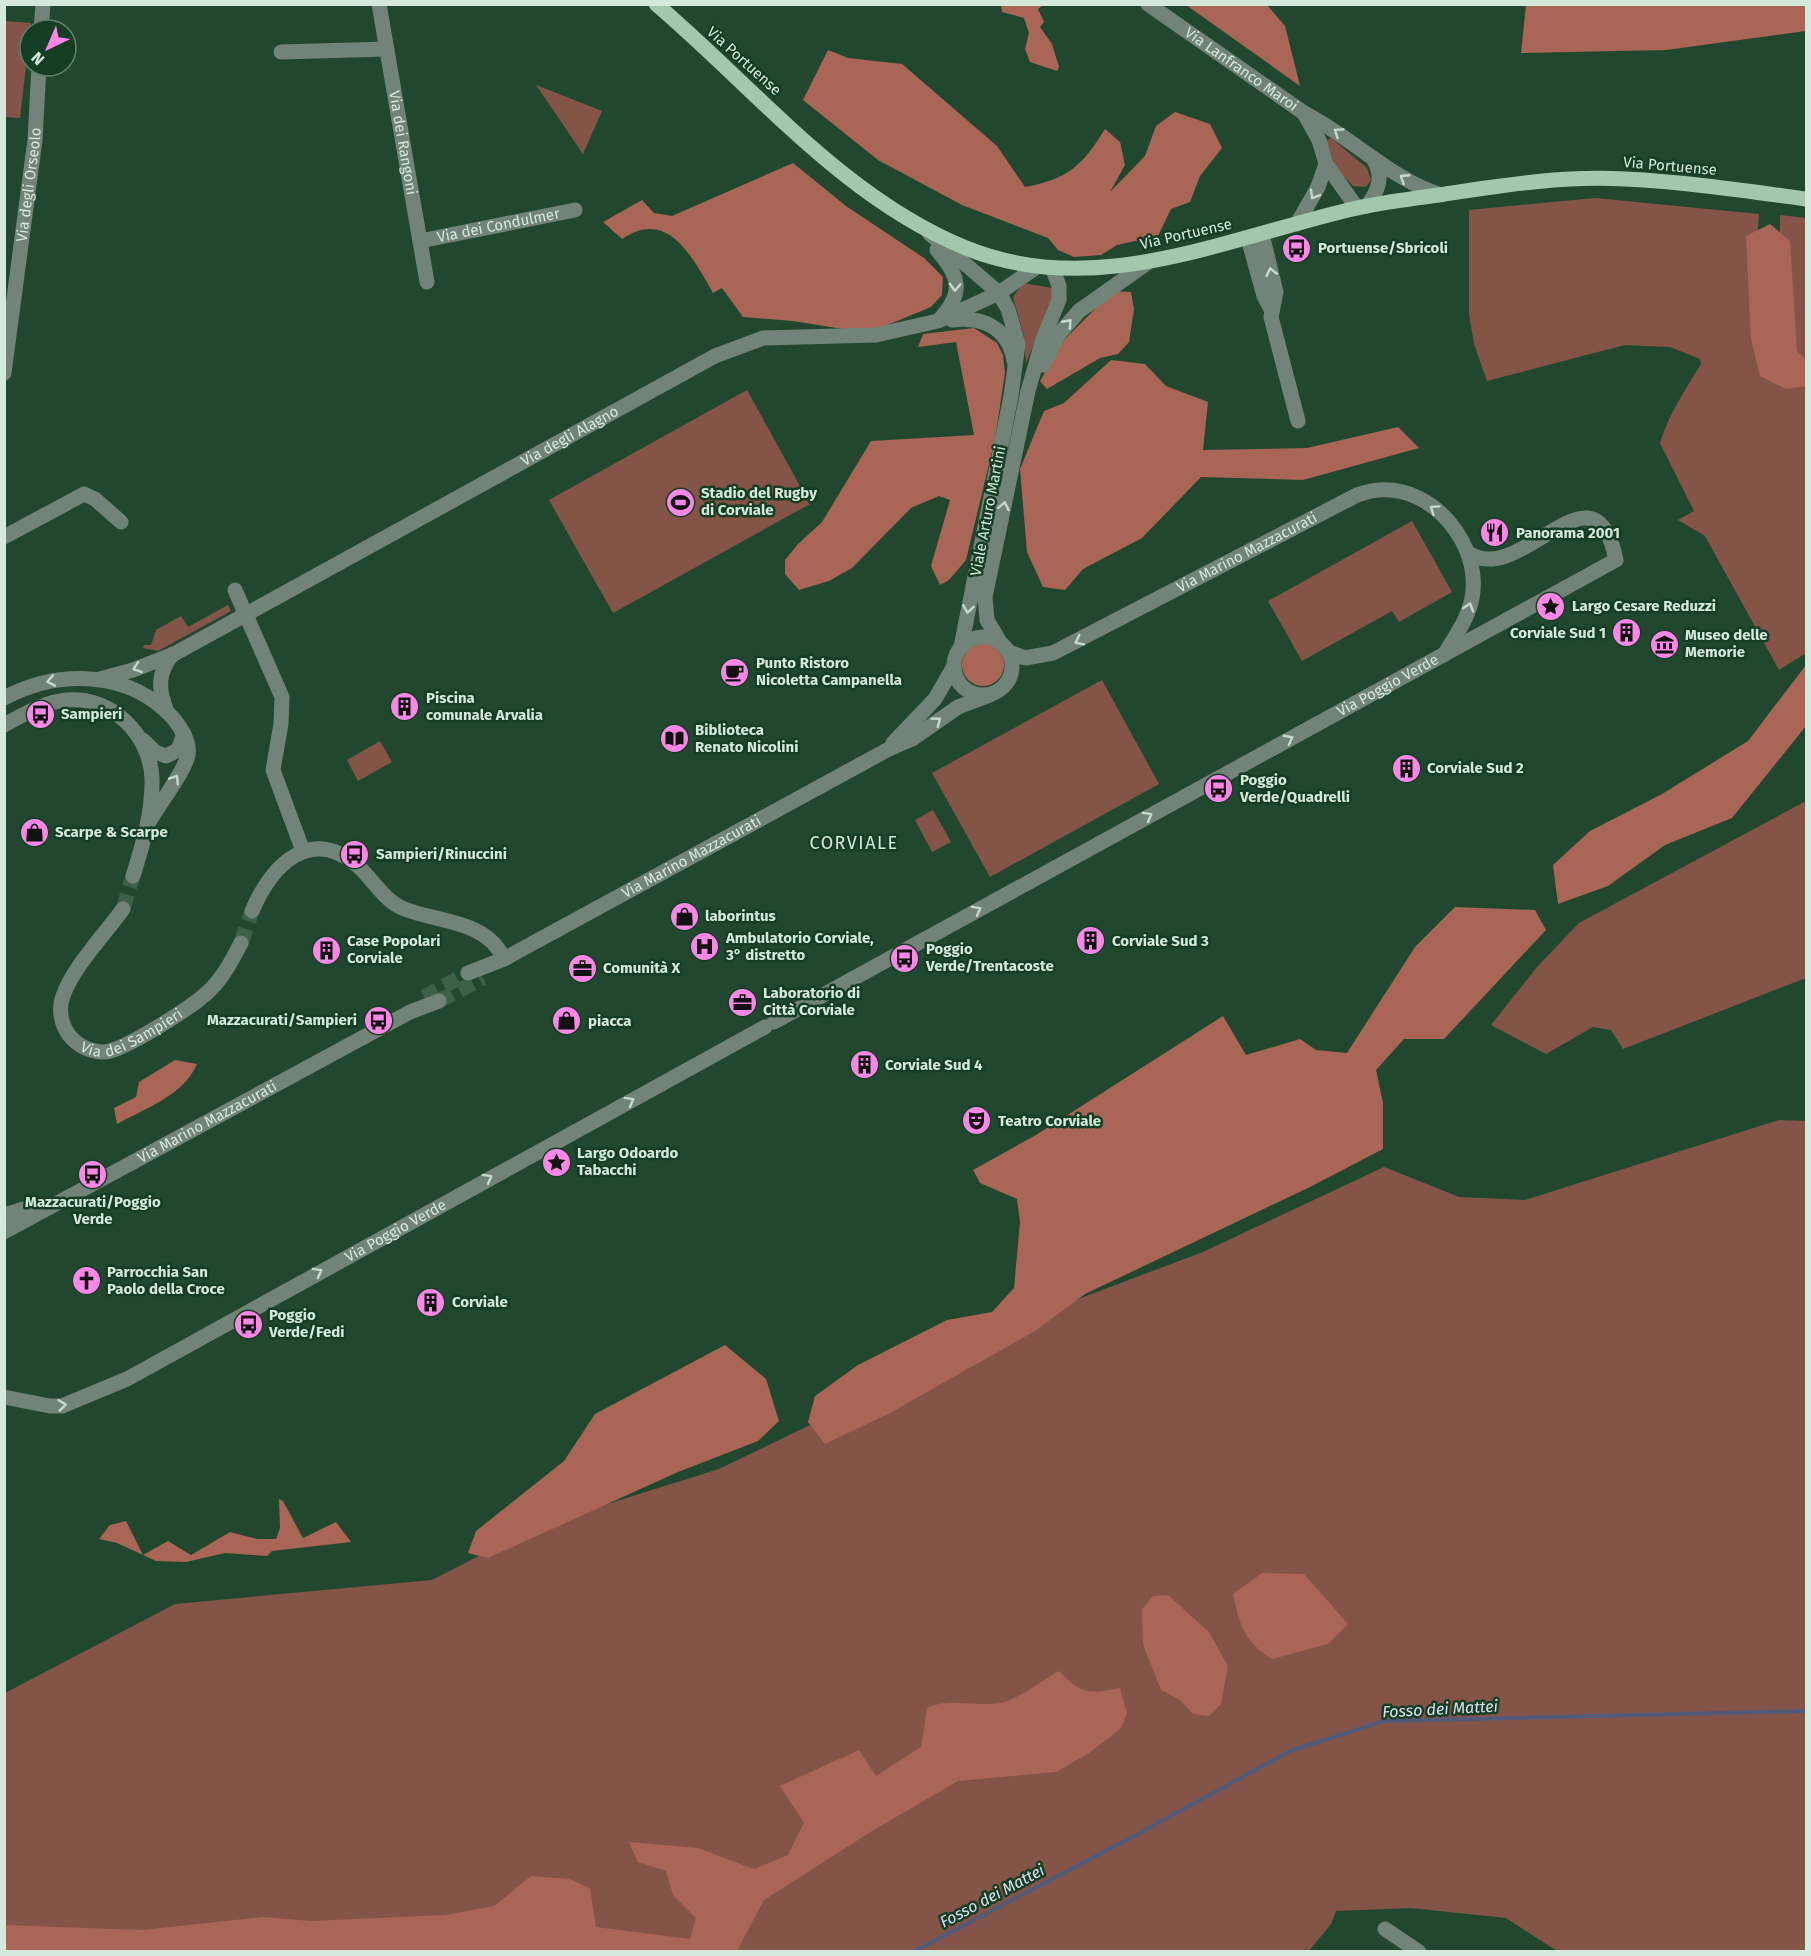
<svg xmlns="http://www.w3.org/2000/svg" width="1811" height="1956" font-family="'Fira Sans',sans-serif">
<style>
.green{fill:#855449}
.forest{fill:#a96556}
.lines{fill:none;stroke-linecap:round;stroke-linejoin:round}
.stream{stroke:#515c7a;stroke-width:4}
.minor-tunnel{stroke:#3c6048;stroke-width:15;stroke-dasharray:15 8;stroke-linecap:butt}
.minor{stroke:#728477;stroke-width:15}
.major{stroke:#a3c7ad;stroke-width:15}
.oneway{stroke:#c5daca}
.labels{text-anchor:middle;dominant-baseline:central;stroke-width:5;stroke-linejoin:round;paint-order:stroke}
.street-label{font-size:15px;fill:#d4e9d9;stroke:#163e25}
.poi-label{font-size:15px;font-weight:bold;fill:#d4e9d9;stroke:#163e25;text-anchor:start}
.water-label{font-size:16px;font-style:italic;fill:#dbe0f1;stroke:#163e25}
.quarter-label{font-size:18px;letter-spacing:1.5px;fill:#d4e9d9;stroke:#163e25}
</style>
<rect width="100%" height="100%" fill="#21482f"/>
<g class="green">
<path d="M4,21l27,2 -11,95 -15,-1z"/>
<path d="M536,85l66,26 -19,43z"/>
<path d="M1331,138l36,30 4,12 -5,7 -13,-1 -17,-18 -10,-27z"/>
<path d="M1595,198l164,16 -5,67 52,96v276l-27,17 -74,-134 -27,-16 16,-9 -34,-68c9,-29 25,-53 41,-79l-1,-5 -30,-12 -45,-2 -138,36 -13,-37 -5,-30v-104z"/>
<path d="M1780,215l26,3v144l-9,-4 -18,-54z"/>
<path d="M1023,283l29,5 3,6 -29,69 -2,-27 -11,-39z"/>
<path d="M747,390l63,114 -197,109 -64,-113z"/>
<path d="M1412,521l40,71 -53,30 -7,-11 -90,50 -34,-60z"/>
<path d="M228,605l3,6 -73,40 -15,-3 1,-3h7l5,-15 25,-14 7,11z"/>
<path d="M1102,680l57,104 -169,93 -58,-104z"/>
<path d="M380,741l12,21 -34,19 -11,-21z"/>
<path d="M1806,801v177l-183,71 -12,-19 -18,-3 -47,27 -55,-29 46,-58 42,-44z"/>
<path d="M933,810l18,32 -19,10 -17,-32z"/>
<path d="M1779,1120l27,1v830h-249l-51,-33 -95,-10 -75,3 -5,13 -23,28h-1303v-259l170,-89 257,-24 105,-54 182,-57 330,-159 154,-58 181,-85 75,30 66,3z"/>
</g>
<g class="forest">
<path d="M1001,5h42l-5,4 6,13 -4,5 12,17 7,23 -2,4 -27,-9 -5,-13 4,-16 -5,-15 -22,-6z"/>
<path d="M1186,5h81l18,21 15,60z"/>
<path d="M1526,5h280v26l-140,19 -145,3z"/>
<path d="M828,50l20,8 54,6 95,82 28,41c43,-8 57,-21 80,-58l15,13 5,23 -15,27 35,-36 11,-30 19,-14 35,12 12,24 -22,28 -10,26 -19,7 -13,27 -41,9 -16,10 -27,2 -16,-7 -10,-12 -86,-33 -84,-45 -75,-60z"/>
<path d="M793,163l53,43 78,52 19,19 -1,18 -11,12 -63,26 -75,-12 -50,-4 -21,-29 -9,5c-20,-35 -45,-86 -91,-54l-19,-17 39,-22 12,13 18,3z"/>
<path d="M1770,224l20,17 7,110 9,9v26l-20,3 -26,-13 -9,-37 -5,-103z"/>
<path d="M1113,291l18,1 3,17 -5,33 -11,12 -18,4 -53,31 -7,-8 25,-42z"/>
<path d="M974,328l23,15 6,12 2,18 -10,66 -29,121 -17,20 -9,5 -9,-19 19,-66 -11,-4 -28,12 -59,60 -23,13 -30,9 -14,-16v-14l13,-16 24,-22 49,-81 103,-6 -18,-93 -38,5 5,-13z"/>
<path d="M1111,360l34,4 21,22 42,16 -5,48 104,-2 91,-21 21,21 -116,32 -102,-3 -59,61 -59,31 -18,21 -22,-3 -16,-35 -7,-83 24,-58 20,-8z"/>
<circle cx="983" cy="665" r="21"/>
<path d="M1806,665v61l-74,92 -67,27 -57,41 -50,18 -5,-39 37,-34 72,-37 86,-53z"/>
<path d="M1455,907l80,3 11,20 -102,109h-40l-28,31 7,33v46l-75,39 -223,106 -50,37 -145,82 -65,31 -17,-22 7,-26 43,-31 89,-45 45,-8 22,-24 6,-66 -3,-23 -37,-16 -7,-13 63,-35 187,-119 23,39 54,-16 16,11 31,3 68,-106z"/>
<path d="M175,1060l22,4c-13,31 -51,44 -80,60l-3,-16 22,-11 3,-15z"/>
<path d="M725,1345l41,34 13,42 -21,20 -80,31 -190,86 -20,-5 8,-22 88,-70 31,-47z"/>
<path d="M279,1499l4,2 20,37 33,-16 15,20 -79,9 -5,5 -42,-3 -39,9 -30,-1 -39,-18 -18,-4 11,-14 16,-4 17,34 25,-14 23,14 39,-23 27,7h19l4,-11z"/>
<path d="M1262,1573l42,1 44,50 -20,20 -56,15c-29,-19 -32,-33 -39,-65z"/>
<path d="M1168,1595l41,37 19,34 -7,38 -12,12 -16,-2 -13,-14 -19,-10 -18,-46 -1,-35 11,-13z"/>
<path d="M1059,1671c23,24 30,23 61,17l7,25 -6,15 -32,25 -33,19 -98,9 -86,50 -108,69 -27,51h-732v-26l137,5 121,-13 48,4 134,-6 49,-9 37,-30 38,3 21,9 6,39 94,12 6,-21 -23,-23 -7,-24 -28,-9 -9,-20 69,6 56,21 34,-14 16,-32 -24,-37 79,-36 17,26 45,-29 6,-39c22,-11 50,-1 74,-5 16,-3 43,-24 58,-32z"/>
</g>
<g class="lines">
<path class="stream" d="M913,1952l223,-117 154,-84 94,-30 422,-10"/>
<g class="minor-tunnel">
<path d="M123,909l10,-33"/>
<path d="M241,943l11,-32"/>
<path d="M424,997l44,-24"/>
<path d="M439,1001l44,-23"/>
</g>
<g class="minor">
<path id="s1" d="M379,4l48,278"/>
<path id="s2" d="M1148,4l156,109c48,24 86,66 137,82"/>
<path d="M41,30l2,-26"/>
<path d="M281,52l106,-3"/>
<path d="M1304,113l15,27 7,24 31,44"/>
<path d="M1367,206c12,-16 17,-30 6,-48"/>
<path d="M1297,224l21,-37 8,-23"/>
<path d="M929,233l70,60 9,16 10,35 -7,52 -50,251"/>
<path d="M1262,234l14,58 -5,25 27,104"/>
<path d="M1248,238l16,58 8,15"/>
<path id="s3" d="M420,241l155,-31"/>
<path d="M937,250c22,25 28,42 3,69"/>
<path d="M952,320c30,-4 57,8 62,41"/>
<path d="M1043,365l16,-31 20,-23 68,-48"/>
<path id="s4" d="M4,373l31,-233 4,-74"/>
<path d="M4,537l80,-43 11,5 26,23"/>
<path d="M235,590l47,107 -1,27 -8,46 30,81"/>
<circle cx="983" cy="666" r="29"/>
<path d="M1000,642l-13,-22 -2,-23 43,-206 15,-52 16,-39v-14l-6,-16"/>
<path id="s5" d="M1009,652l16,6 28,-5 304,-158c7,-2 15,-5 23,-5 54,-4 102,56 92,108 -4,21 -17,39 -28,57"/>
<path id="s6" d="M100,679l33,-9 41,-16 541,-298 48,-18 113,-3 62,-14 61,-28 36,-25"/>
<path d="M4,698c55,-29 125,-28 169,20 8,10 17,23 15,37 -3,16 -30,51 -39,67"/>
<path d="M167,712c-9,-23 -10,-39 6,-58"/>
<path d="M4,725c21,-11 40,-23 63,-25 45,-4 83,35 85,78 1,33 -9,66 -19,98"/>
<path d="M143,740l12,12 11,4 12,-6 6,-16"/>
<path d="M893,743l42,-44 19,-33"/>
<path id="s7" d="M123,909c-18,25 -50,58 -60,87 -5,13 -2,28 6,39 9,11 21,17 36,17 20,-2 91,-47 106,-63 13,-13 21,-29 30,-46"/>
<path d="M252,911c20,-46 59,-87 107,-44 14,13 25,33 43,41 35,15 84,11 102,51"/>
<path id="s8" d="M468,973l36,-14 383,-209 25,-11 46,-32 32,-12"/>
<path id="s9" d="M774,1022l842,-462c-21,-106 -93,26 -146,-6"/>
<path d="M4,1215l30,-9 15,1"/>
<path id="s10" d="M4,1232l406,-220 29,-11"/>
<path id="s11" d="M4,1397l46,9h12l65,-27 638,-352"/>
<path d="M1385,1929l34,23"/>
</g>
<path class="major" d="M656,4c100,85 186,193 310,244 130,53 263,-11 391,-40 27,-6 54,-9 81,-13 60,-9 126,-20 187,-16 61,3 122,12 181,20"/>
</g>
<defs><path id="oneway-chevron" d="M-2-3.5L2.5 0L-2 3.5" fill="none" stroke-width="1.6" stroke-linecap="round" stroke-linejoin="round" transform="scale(1.5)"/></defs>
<g class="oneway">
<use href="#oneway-chevron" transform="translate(1338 132) rotate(-146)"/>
<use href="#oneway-chevron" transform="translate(1404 178) rotate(-147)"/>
<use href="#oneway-chevron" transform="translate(1314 195) rotate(120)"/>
<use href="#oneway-chevron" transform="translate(1271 272) rotate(-103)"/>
<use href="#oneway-chevron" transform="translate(955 287) rotate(92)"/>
<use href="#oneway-chevron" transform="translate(1068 323) rotate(-48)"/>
<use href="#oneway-chevron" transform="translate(1004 506) rotate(-78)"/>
<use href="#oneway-chevron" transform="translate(1434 509) rotate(-145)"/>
<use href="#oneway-chevron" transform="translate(1469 607) rotate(-72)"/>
<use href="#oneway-chevron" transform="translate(968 609) rotate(99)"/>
<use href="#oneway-chevron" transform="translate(1079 641) rotate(153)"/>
<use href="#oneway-chevron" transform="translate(137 668) rotate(161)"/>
<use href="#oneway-chevron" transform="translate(51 681) rotate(169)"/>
<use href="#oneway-chevron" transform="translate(937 721) rotate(-37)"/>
<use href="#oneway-chevron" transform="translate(1289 739) rotate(-28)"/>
<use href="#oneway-chevron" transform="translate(175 779) rotate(-57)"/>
<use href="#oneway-chevron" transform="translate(1148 816) rotate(-29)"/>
<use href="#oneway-chevron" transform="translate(977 910) rotate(-29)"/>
<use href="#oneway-chevron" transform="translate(630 1101) rotate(-29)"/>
<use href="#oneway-chevron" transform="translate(488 1178) rotate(-29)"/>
<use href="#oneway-chevron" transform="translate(318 1272) rotate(-29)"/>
<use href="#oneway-chevron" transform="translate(62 1405) rotate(-7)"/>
</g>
<defs>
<symbol id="bus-disc" viewBox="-11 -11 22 22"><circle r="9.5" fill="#fa87e7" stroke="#163e25"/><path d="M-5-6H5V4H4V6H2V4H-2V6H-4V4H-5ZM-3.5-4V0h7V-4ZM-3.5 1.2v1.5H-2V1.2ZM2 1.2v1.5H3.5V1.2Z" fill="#111"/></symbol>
<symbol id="stadium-disc" viewBox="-11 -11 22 22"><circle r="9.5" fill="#fa87e7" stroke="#163e25"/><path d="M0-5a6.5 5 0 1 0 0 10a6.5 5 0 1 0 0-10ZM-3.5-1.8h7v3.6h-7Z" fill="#111"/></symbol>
<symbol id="restaurant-disc" viewBox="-11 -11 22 22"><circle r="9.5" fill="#fa87e7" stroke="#163e25"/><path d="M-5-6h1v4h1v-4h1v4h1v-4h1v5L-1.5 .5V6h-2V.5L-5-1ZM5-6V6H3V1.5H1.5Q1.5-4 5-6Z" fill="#111"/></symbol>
<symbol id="sight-disc" viewBox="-11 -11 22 22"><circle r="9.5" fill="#fa87e7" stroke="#163e25"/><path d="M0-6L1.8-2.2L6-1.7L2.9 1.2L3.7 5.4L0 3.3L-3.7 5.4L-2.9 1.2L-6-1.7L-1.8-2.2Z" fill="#111"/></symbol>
<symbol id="building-disc" viewBox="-11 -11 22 22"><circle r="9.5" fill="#fa87e7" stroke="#163e25"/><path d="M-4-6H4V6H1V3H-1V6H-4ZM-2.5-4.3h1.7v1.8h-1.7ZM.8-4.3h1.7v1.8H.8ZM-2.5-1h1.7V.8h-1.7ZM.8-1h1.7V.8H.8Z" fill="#111"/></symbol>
<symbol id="museum-disc" viewBox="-11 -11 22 22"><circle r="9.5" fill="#fa87e7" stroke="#163e25"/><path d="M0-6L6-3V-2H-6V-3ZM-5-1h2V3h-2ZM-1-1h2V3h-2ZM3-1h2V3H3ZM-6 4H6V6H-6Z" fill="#111"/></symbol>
<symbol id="cafe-disc" viewBox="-11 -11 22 22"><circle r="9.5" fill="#fa87e7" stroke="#163e25"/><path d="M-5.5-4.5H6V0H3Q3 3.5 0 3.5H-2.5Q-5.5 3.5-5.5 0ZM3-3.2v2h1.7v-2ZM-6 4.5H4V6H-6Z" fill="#111"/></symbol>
<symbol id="library-disc" viewBox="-11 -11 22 22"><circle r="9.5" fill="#fa87e7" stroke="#163e25"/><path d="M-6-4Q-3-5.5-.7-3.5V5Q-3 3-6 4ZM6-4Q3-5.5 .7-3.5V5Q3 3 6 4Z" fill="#111"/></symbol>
<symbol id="shop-disc" viewBox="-11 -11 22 22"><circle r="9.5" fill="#fa87e7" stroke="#163e25"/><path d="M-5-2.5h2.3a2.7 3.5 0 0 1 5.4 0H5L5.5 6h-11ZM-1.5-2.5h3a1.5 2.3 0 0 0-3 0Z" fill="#111"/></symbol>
<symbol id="hospital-disc" viewBox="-11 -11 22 22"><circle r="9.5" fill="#fa87e7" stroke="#163e25"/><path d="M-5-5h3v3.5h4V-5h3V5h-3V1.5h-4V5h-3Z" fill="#111"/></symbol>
<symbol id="office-disc" viewBox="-11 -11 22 22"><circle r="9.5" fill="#fa87e7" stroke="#163e25"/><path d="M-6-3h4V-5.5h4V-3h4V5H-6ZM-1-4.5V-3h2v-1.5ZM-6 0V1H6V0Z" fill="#111"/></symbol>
<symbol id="theatre-disc" viewBox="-11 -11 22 22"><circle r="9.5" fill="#fa87e7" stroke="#163e25"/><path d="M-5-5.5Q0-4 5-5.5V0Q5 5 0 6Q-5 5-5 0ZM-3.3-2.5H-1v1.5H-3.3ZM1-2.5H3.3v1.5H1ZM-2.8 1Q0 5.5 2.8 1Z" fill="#111"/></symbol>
<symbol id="church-disc" viewBox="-11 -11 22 22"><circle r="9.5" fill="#fa87e7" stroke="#163e25"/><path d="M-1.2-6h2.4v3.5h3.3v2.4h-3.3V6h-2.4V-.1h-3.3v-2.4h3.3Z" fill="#111"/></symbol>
</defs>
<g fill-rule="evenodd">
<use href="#bus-disc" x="1280" y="232" width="33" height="33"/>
<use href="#stadium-disc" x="664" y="486" width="33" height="33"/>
<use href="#restaurant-disc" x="1478" y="516" width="33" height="33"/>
<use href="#sight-disc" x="1534" y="590" width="33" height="33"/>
<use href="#building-disc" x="1610" y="616" width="33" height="33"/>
<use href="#museum-disc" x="1648" y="628" width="33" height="33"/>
<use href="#cafe-disc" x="718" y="656" width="33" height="33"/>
<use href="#building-disc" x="388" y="690" width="33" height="33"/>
<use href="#bus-disc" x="24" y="698" width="33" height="33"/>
<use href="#library-disc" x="658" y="722" width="33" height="33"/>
<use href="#building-disc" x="1390" y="752" width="33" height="33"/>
<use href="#bus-disc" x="1202" y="772" width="33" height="33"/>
<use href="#shop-disc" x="18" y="816" width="33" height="33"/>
<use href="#bus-disc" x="338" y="838" width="33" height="33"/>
<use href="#shop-disc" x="668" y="900" width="33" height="33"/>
<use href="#building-disc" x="1074" y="924" width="33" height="33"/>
<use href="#hospital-disc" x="688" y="930" width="33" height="33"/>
<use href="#building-disc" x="310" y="934" width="33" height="33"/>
<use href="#bus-disc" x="888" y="942" width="33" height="33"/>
<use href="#office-disc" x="566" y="952" width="33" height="33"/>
<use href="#office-disc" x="726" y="986" width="33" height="33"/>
<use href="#bus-disc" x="362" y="1004" width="33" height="33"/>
<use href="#shop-disc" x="550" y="1004" width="33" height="33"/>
<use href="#building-disc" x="848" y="1048" width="33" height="33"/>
<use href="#theatre-disc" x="960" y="1104" width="33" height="33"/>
<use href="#sight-disc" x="540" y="1146" width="33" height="33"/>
<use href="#bus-disc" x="76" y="1158" width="33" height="33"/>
<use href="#church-disc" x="70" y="1264" width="33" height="33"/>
<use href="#building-disc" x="414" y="1286" width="33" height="33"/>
<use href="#bus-disc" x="232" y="1308" width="33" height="33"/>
</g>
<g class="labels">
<g class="street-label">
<text transform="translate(744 61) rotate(42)">Via Portuense</text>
<text stroke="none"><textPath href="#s2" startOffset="114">Via Lanfranco Maroi</textPath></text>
<text stroke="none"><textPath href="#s1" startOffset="141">Via dei Rangoni</textPath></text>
<text transform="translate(1670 166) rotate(5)">Via Portuense</text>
<text stroke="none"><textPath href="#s4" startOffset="190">Via degli Orseolo</textPath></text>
<text stroke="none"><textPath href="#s3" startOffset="80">Via dei Condulmer</textPath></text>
<text transform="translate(1186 234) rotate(-13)">Via Portuense</text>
<text stroke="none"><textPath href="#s6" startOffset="530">Via degli Alagno</textPath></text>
<text transform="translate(988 511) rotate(-79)">Viale Arturo Martini</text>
<text stroke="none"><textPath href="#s5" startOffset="264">Via Marino Mazzacurati</textPath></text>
<text stroke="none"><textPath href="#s9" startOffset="700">Via Poggio Verde</textPath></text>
<text stroke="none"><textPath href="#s8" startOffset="252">Via Marino Mazzacurati</textPath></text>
<text stroke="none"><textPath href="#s7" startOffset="219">Via dei Sampieri</textPath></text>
<text stroke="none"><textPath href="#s10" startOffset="231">Via Marino Mazzacurati</textPath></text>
<text stroke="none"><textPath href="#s11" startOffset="436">Via Poggio Verde</textPath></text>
</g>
<g class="poi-label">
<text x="1318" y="248">Portuense/Sbricoli</text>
<text x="701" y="493">Stadio del Rugby<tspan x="701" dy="17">di Corviale</tspan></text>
<text x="1516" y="533">Panorama 2001</text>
<text x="1572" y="606">Largo Cesare Reduzzi</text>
<text x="1606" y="633" text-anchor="end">Corviale Sud 1</text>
<text x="1685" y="635">Museo delle<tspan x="1685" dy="17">Memorie</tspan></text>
<text x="756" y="663">Punto Ristoro<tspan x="756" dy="17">Nicoletta Campanella</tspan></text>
<text x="426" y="698">Piscina<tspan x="426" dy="17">comunale Arvalia</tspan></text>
<text x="61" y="714">Sampieri</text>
<text x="695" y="730">Biblioteca<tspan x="695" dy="17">Renato Nicolini</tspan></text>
<text x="1427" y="768">Corviale Sud 2</text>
<text x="1240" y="780">Poggio<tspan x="1240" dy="17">Verde/Quadrelli</tspan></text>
<text x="55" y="832">Scarpe &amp; Scarpe</text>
<text x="376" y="854">Sampieri/Rinuccini</text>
<text x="705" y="916">laborintus</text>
<text x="726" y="938">Ambulatorio Corviale,<tspan x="726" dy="17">3° distretto</tspan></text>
<text x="347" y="941">Case Popolari<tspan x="347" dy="17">Corviale</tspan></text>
<text x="1112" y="941">Corviale Sud 3</text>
<text x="926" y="949">Poggio<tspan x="926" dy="17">Verde/Trentacoste</tspan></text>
<text x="603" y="968">Comunità X</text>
<text x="763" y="993">Laboratorio di<tspan x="763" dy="17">Città Corviale</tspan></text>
<text x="357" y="1020" text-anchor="end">Mazzacurati/Sampieri</text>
<text x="588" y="1021">piacca</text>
<text x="885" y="1065">Corviale Sud 4</text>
<text x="998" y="1121">Teatro Corviale</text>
<text x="577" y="1153">Largo Odoardo<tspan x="577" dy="17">Tabacchi</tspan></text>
<text x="93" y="1202" text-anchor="middle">Mazzacurati/Poggio<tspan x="93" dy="17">Verde</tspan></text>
<text x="107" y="1272">Parrocchia San<tspan x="107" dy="17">Paolo della Croce</tspan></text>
<text x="452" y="1302">Corviale</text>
<text x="269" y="1315">Poggio<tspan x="269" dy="17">Verde/Fedi</tspan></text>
</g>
<g class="water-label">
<text transform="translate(1440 1709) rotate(-3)">Fosso dei Mattei</text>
<text transform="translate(992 1896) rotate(-28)">Fosso dei Mattei</text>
</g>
<g class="quarter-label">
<text x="854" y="843">CORVIALE</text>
</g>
</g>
<rect width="1811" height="1956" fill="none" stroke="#d4e9d9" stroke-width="12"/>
<g transform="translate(48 48) rotate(224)"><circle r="28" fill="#163e25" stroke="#62826d" stroke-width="1.5"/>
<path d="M0-4.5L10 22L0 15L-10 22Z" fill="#fa87e7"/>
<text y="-9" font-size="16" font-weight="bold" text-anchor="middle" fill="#d4e9d9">N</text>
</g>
</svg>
